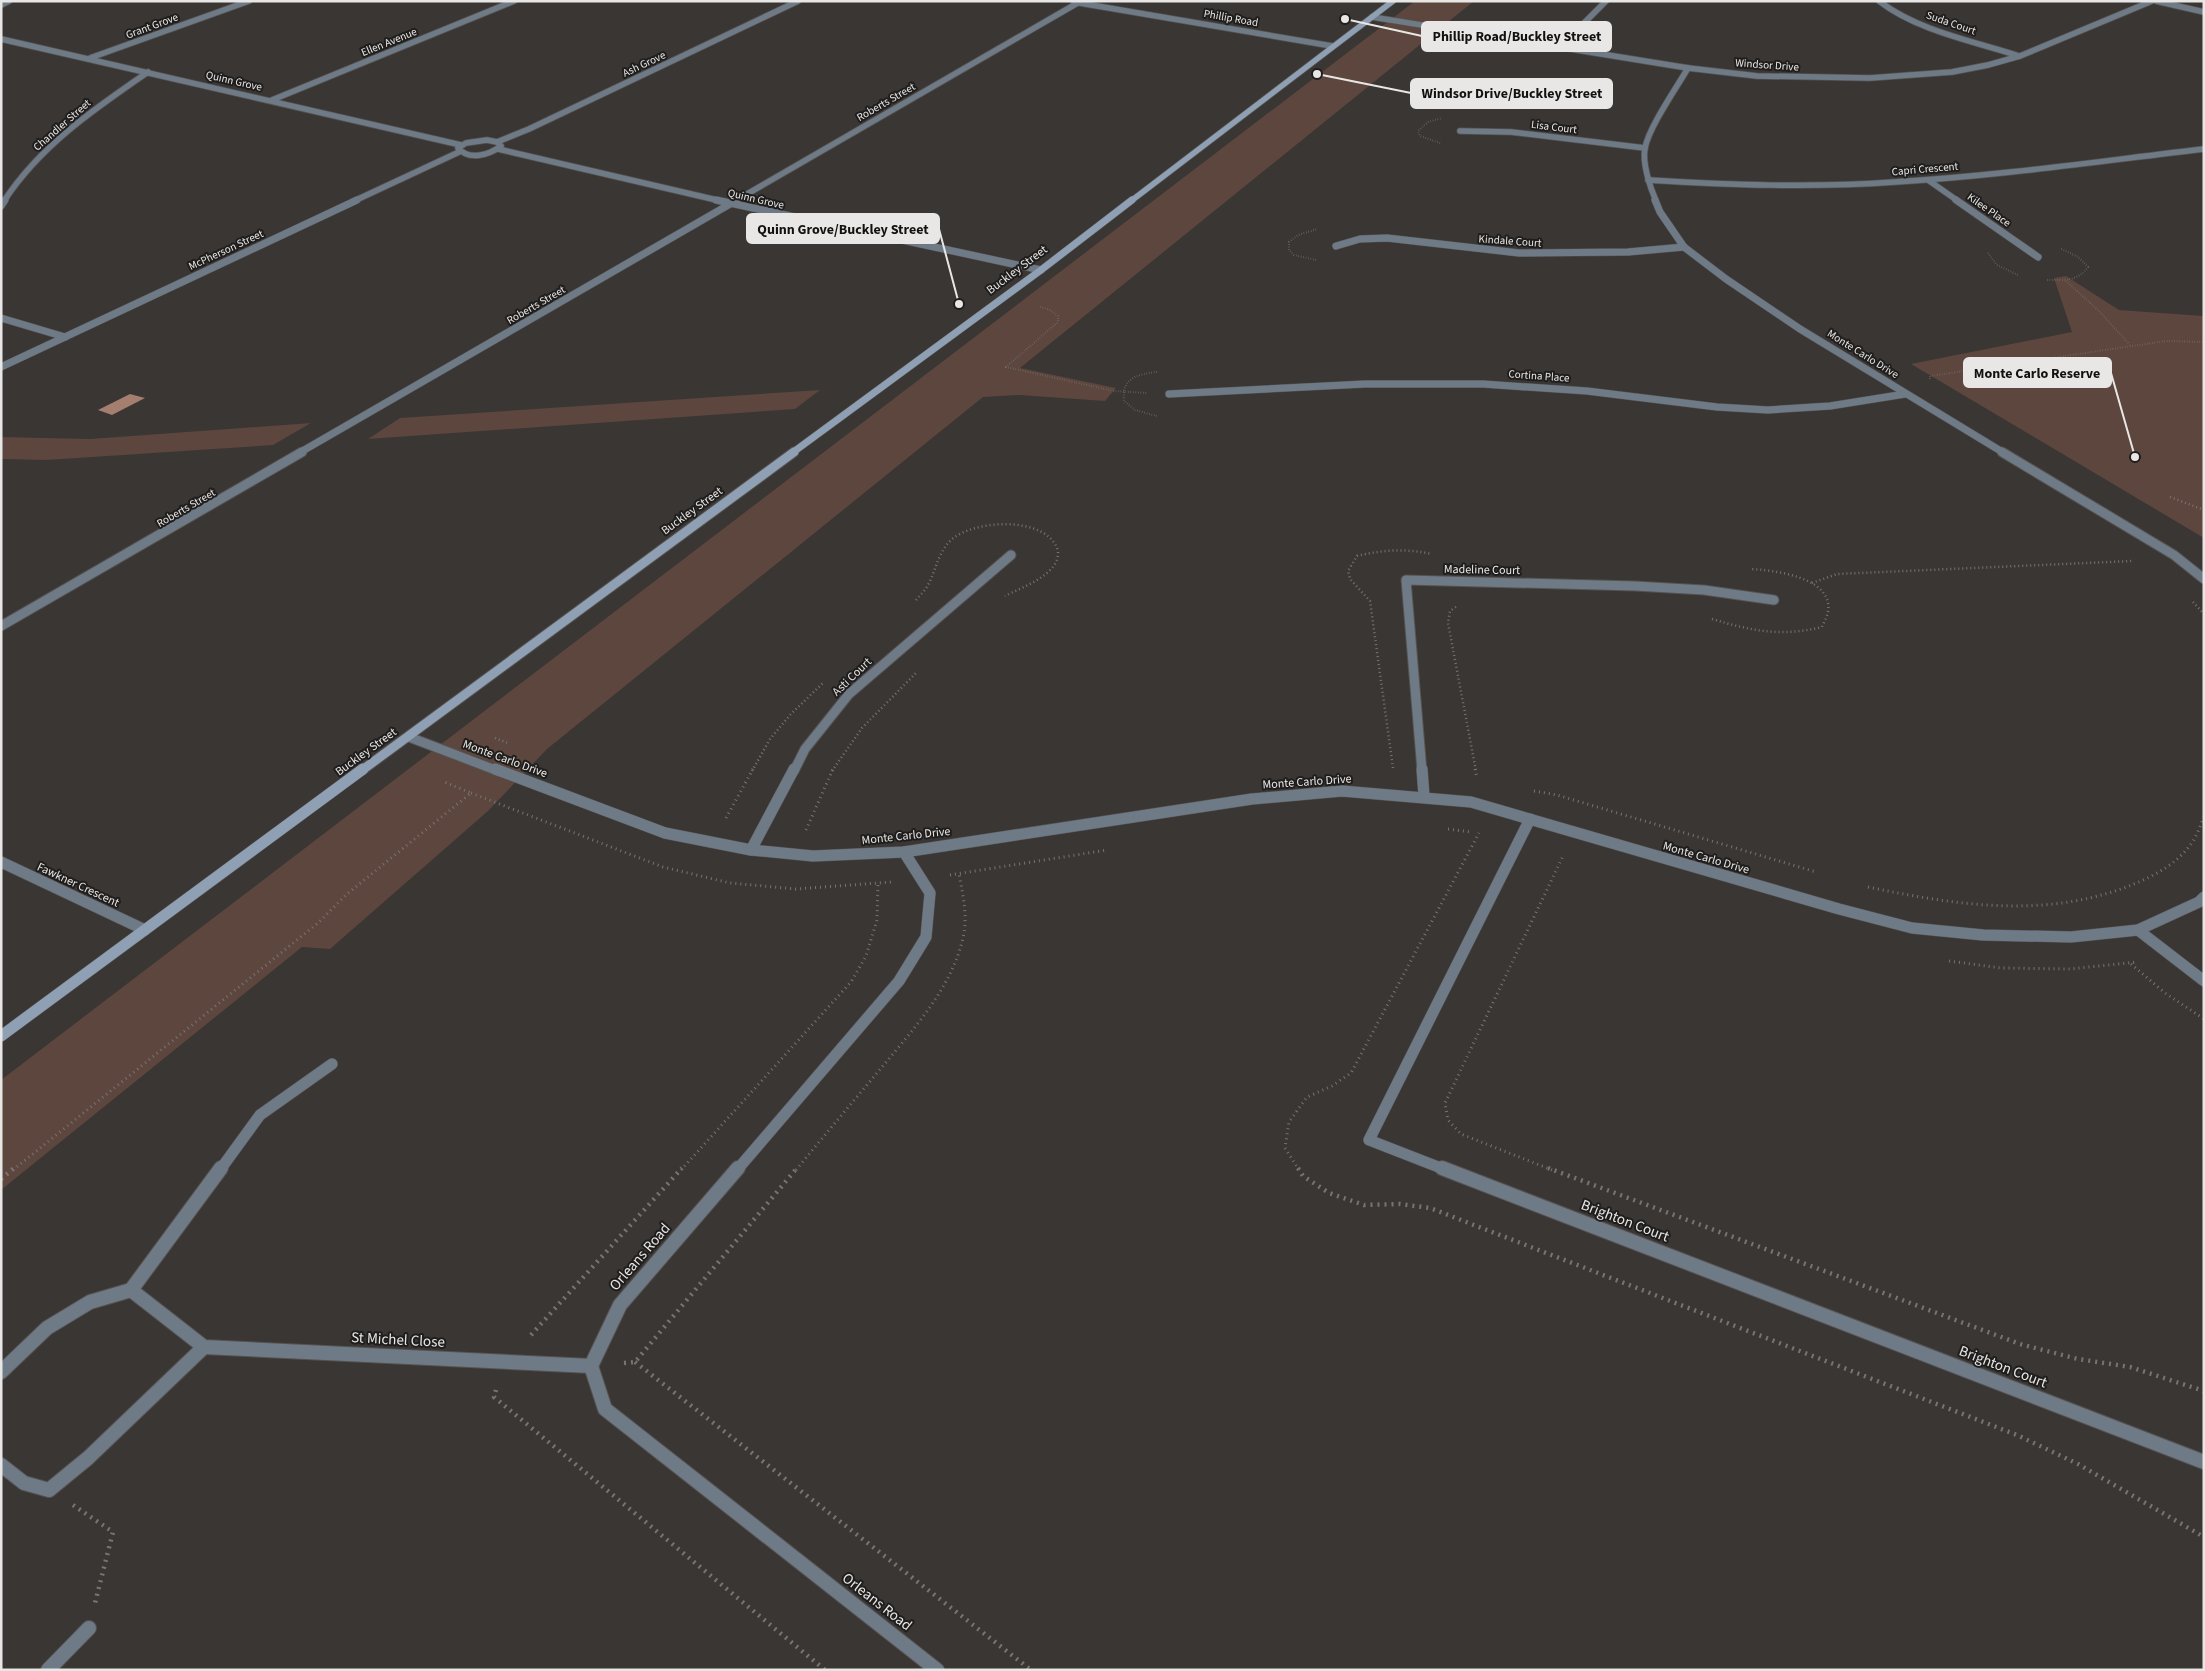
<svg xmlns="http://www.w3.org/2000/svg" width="2205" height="1671" font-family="'Source Sans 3',sans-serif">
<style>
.green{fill:#5d463d}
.water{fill:#a47e6f}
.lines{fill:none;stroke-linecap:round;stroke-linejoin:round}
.street-far4-casing{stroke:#555250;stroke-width:7}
.street-far3-casing{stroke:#555250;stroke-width:8}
.street-far2-casing{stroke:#555250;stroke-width:11}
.street-far1-casing{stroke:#555250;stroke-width:12}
.street-casing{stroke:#555250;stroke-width:16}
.secondary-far3-casing{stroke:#555250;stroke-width:7}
.secondary-far2-casing{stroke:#555250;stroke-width:8}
.secondary-far1-casing{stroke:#555250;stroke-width:11}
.secondary-casing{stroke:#555250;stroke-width:12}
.path-far3{stroke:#777473;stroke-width:2;stroke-dasharray:0.5 2;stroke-linecap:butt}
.path-far2{stroke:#777473;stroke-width:2.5;stroke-dasharray:1 3;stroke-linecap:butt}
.path-far1{stroke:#777473;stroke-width:3;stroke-dasharray:1 4;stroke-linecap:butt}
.path{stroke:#777473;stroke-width:4.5;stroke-dasharray:2 5;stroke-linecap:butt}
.street-far4{stroke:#6f7a87;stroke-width:5.5}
.street-far3{stroke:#6f7a87;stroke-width:7}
.street-far2{stroke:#6f7a87;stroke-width:9}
.street-far1{stroke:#6f7a87;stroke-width:11}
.street{stroke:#6f7a87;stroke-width:14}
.secondary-far3{stroke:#8fa0b4;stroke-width:5.5}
.secondary-far2{stroke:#8fa0b4;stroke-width:7}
.secondary-far1{stroke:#8fa0b4;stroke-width:9}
.secondary{stroke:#8fa0b4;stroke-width:11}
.labels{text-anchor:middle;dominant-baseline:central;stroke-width:4;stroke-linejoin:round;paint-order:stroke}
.far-street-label{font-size:11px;fill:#e9e7e6;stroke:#1f1e1d}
.street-label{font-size:12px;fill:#e9e7e6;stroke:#1f1e1d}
.near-street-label{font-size:15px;fill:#e9e7e6;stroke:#1f1e1d}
.leader{fill:none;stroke:#e9e7e6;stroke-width:2}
.callout-dot{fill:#e9e7e6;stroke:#1f1e1d;stroke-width:2}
.callout{fill:#e9e7e6;stroke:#e9e7e6;stroke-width:2}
.callout-label{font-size:14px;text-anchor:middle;font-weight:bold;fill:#111}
</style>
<rect width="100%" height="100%" fill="#393634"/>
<g class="green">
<path d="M1415,1h59l-454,367 96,20 -11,13 -86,-6 -36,2 -436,352 -59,62 -158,138 -28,-2 -301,243v-110z"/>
<path d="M2066,276l53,34 85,6v222l-293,-174 161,-32 -18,-54z"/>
<path d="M820,390l-25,19 -427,30 32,-21z"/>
<path d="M311,423l-38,22 -226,15 -46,-1v-22l89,2z"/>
</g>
<path class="water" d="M130,394l15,4 -33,17 -14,-5z"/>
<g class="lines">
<defs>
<g id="street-far4">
<path d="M1879,1c39,30 94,40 140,55"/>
<path d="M2156,1l48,11"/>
<path d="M1074,2l258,44"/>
<path d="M1,5l8,-4"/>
<path d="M1372,17l316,51 69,8 113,2 82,-6 36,-7 32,-9 132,-55"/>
<path d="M1,39l460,106"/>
<path d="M1557,47l10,-7 39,-39"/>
<path d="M90,58l159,-57"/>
<path d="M272,100l242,-99"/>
<path d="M1460,131l51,1 134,16"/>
<path d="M487,140l10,2 4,4c-12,9 -32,15 -43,2l8,-5z"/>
<path d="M497,142l32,-13 269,-128"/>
<path d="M498,149l223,52"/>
<path d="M1648,180c82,5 164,8 247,2 103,-6 206,-21 309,-33"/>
<path d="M1928,180l30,21"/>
<path d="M4,201c36,-55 90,-92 144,-129"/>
<path d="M354,201l105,-49"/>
<path d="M735,201l346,-200"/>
<path d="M1656,201c-6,-14 -14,-38 -11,-53 4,-21 32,-61 43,-80"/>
</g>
<g id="street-far3">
<path d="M716,200l325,70"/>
<path d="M1655,200l5,12 24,35 42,32 74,50 204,124"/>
<path d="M1956,200l82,57"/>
<path d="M1,206l4,-6"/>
<path d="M1336,246l24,-7 27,-1 132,15 109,-1 56,-5"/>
<path d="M1,318l64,19"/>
<path d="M1,367l356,-167"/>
<path d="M1169,394l196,-10h118l104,7 130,16 51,3 62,-4 75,-12"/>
<path d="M299,453l438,-253"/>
</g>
<g id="street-far2">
<path d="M2002,452l172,103 30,24"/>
<path d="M1,626l301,-174"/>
<path d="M409,737l89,34"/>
<path d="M794,771l11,-22 44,-55 162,-139"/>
<path d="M1422,771l-16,-191 229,6 69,4 70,10"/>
</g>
<g id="street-far1">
<path d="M495,769l170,64 86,17 62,6 91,-4 348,-53 90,-8 129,11 368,107 73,19 71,7 88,2 67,-7 61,-28 5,-5"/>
<path d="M1422,769l2,27"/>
<path d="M751,850l43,-81"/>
<path d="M1,862l144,68"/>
<path d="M2138,930l66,51"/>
<path d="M220,1170l40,-55 72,-51"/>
<path d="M737,1170l162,-189 27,-44 4,-44 -26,-41"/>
<path d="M1446,1170l-77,-30 161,-321"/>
</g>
<g id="street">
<path d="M221,1168l-90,122 73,57 387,19"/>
<path d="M738,1168l-118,137 -29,61 14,43 332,261"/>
<path d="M1442,1168l762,294"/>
<path d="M1,1372l46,-44 43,-26 41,-12"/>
<path d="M1,1465l23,18 25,7 39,-32 116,-111"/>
<path d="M48,1670l41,-42"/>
</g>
<path id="secondary-far3" d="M1131,201l262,-200"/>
<path id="secondary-far2" d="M792,453l249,-183 91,-70"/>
<path id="secondary-far1" d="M361,771l433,-319"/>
<path id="secondary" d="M1,1036l362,-267"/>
</defs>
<use href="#street-far4" class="street-far4-casing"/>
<use href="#street-far3" class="street-far3-casing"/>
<use href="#street-far2" class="street-far2-casing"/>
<use href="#street-far1" class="street-far1-casing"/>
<use href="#street" class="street-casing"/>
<use href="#secondary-far3" class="secondary-far3-casing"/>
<use href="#secondary-far2" class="secondary-far2-casing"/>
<use href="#secondary-far1" class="secondary-far1-casing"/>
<use href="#secondary" class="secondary-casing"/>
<g class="path-far3">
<path d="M1440,143l-20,-7 -2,-5 10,-9 14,-4"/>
<path d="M1988,253l9,12 21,10"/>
<path d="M1316,260l-22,-5 -5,-5v-8l9,-7 19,-6"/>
<path d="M2047,280c17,0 30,2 41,-13l-10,-10 -18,-9"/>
<path d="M2066,281l32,29 32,35"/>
<path d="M1040,307l10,3 8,6v6l-52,45 108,24 33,2"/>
<path d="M1157,372c-19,2 -36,6 -33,29l11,9 22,6"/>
<path d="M1930,379v-3l236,-35 38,1"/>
</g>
<g class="path-far2">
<path d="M2170,497l34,13"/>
<path d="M1812,583l25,-9 295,-13"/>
<path d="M916,600c4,-5 9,-9 12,-15 8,-15 10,-32 22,-44 22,-22 98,-26 108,10 2,24 -36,36 -53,45"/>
<path d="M2193,602l11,12"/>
<path d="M1456,607l-6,4 -2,12 28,148"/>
<path d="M1712,619c40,12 69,18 110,8 2,-5 5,-10 6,-15 6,-35 -55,-42 -78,-43"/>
<path d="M495,738l13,5"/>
<path d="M1393,768l-23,-167 -20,-22 -2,-8 9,-15c25,-6 49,-8 74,-2"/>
<path d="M752,771l18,-32 21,-25 33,-32"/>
<path d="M832,771l30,-43 54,-55"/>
</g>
<g class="path-far1">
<path d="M1475,769l2,9"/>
<path d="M1534,791l23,4 259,77"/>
<path d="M471,793l192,74 67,16 66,6 96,-7"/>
<path d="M726,818l27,-49"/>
<path d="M1448,829l23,3"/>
<path d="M806,830l27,-61"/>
<path d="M950,875l157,-25"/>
<path d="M1868,887c87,18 176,32 261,-1 23,-9 47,-21 62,-42 6,-8 9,-18 13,-27"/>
<path d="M1949,961l52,7 69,1 67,-7"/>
<path d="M2131,964l34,29 39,26"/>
<path d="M13,1170l305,-247 29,-29 124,-101 -29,-12"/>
<path d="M681,1170l170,-188 15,-26 11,-36 1,-37"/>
<path d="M796,1170c27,-33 54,-65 81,-97 33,-40 74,-83 86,-135 5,-22 0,-42 -4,-64"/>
<path d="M1299,1170l-14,-22 4,-26 18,-25 25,-11 19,-13 128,-240"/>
<path d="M1552,1170l-91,-36 -13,-14 -3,-17 118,-247"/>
</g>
<g class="path">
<path d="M1298,1168l5,8 26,17 35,12 36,-1 30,4 587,227 61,29 126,73"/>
<path d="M1548,1168l472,176 58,15 52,8 74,24"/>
<path d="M1,1179l13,-11"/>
<path d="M531,1335l151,-167"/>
<path d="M635,1362l396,308"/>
<path d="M624,1363l11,-1 162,-194"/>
<path d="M496,1390l-2,7 331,273"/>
<path d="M73,1505l40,27 -18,71"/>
</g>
<use href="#street-far4" class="street-far4"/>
<use href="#street-far3" class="street-far3"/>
<use href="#street-far2" class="street-far2"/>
<use href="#street-far1" class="street-far1"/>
<use href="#street" class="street"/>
<use href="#secondary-far3" class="secondary-far3"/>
<use href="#secondary-far2" class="secondary-far2"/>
<use href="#secondary-far1" class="secondary-far1"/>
<use href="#secondary" class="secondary"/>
</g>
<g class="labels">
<g class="far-street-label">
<text transform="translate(1231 18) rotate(10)">Phillip Road</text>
<text transform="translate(1951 23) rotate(19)">Suda Court</text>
<text transform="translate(152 26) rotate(-20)">Grant Grove</text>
<text transform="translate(389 42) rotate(-22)">Ellen Avenue</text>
<text transform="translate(644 64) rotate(-25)">Ash Grove</text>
<text transform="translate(1767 65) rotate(4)">Windsor Drive</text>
<text transform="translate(234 81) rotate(13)">Quinn Grove</text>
<text transform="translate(886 102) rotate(-30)">Roberts Street</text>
<text transform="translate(62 125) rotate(-41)">Chandler Street</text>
<text transform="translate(1554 127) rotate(7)">Lisa Court</text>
<text transform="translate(1925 169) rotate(-5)">Capri Crescent</text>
<text transform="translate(756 199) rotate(13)">Quinn Grove</text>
<text transform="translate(1989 210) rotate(35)">Kilee Place</text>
<text transform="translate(1510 241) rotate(4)">Kindale Court</text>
<text transform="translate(226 250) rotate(-25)">McPherson Street</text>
<text transform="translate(536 305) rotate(-30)">Roberts Street</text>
<text transform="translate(1863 354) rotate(32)">Monte Carlo Drive</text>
<text transform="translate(1539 376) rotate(4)">Cortina Place</text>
<text transform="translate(186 508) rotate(-30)">Roberts Street</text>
</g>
<g class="street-label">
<text transform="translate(1017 270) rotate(-37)">Buckley Street</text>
<text transform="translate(692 511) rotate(-36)">Buckley Street</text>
<text transform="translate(1482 570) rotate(1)">Madeline Court</text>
<text transform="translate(852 677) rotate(-44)">Asti Court</text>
<text transform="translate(366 752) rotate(-36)">Buckley Street</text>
<text transform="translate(505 759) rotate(20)">Monte Carlo Drive</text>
<text transform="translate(1307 782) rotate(-4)">Monte Carlo Drive</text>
<text transform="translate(906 836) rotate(-6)">Monte Carlo Drive</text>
<text transform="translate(1706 858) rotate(16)">Monte Carlo Drive</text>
<text transform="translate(78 885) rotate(25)">Fawkner Crescent</text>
</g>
<g class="near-street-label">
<text transform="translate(1625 1221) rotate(21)">Brighton Court</text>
<text transform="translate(640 1257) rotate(-49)">Orleans Road</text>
<text transform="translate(398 1340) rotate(3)">St Michel Close</text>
<text transform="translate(2003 1367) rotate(21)">Brighton Court</text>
<text transform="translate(877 1602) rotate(38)">Orleans Road</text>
</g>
</g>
<path class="leader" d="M1345 19L1422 36M1317 74L1411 93M959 304L939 229M2135 457L2111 373"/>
<g class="callout-dot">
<circle cx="1345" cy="19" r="5"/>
<circle cx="1317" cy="74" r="5"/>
<circle cx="959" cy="304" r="5"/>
<circle cx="2135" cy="457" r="5"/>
</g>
<g class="callout">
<rect x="1422" y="22" width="189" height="29" rx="5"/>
<rect x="1411" y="79" width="201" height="29" rx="5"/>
<rect x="747" y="214" width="192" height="29" rx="5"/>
<rect x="1964" y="358" width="147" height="29" rx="5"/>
</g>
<g class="callout-label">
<text x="1517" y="41">Phillip Road/Buckley Street</text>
<text x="1512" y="98">Windsor Drive/Buckley Street</text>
<text x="843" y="234">Quinn Grove/Buckley Street</text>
<text x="2037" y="378">Monte Carlo Reserve</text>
</g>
<rect width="2205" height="1671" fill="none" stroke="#e9e7e6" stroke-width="5"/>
</svg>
